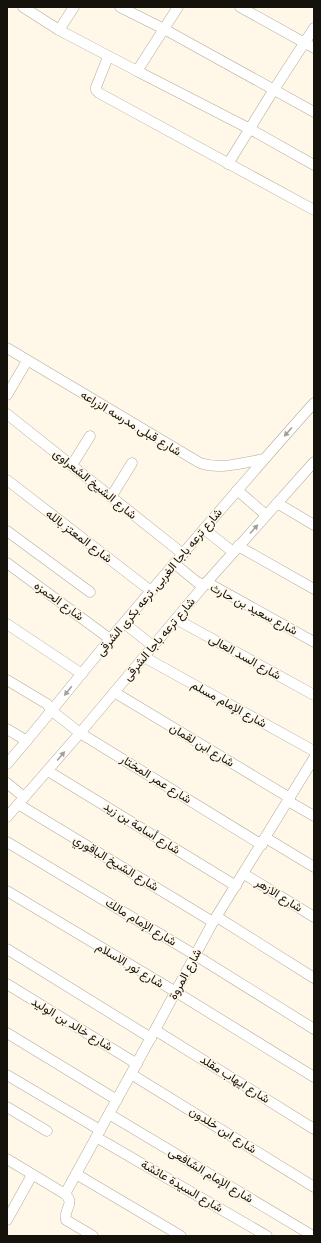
<svg xmlns="http://www.w3.org/2000/svg" width="321" height="1243" font-family="'Public Sans',Vazirmatn,sans-serif">
<style>
.lines{fill:none;stroke-linecap:round;stroke-linejoin:round}
.minor-casing{stroke:#b3ab9a;stroke-width:11}
.minor{stroke:#fff;stroke-width:10}
.oneway{fill:#a1a09d}
.labels{text-anchor:middle;dominant-baseline:central;stroke-width:3;stroke-linejoin:round;paint-order:stroke}
.street-label{font-size:12px;fill:#14120b;stroke:#fff8e9}
</style>
<rect width="100%" height="100%" fill="#fff8e9"/>
<g class="lines">
<defs>
<g id="minor">
<path d="M23,7l36,23 78,41 41,-64"/>
<path d="M120,7l44,22 150,83"/>
<path d="M240,7l74,41"/>
<path d="M59,30l15,-23"/>
<path d="M108,57l-12,30v3l3,3 215,117"/>
<path d="M137,71l113,58 64,36"/>
<path d="M228,164l45,-73 41,-63"/>
<path d="M7,348l193,115c21,7 42,0 64,-4"/>
<path d="M7,395l20,-34"/>
<path d="M7,414l176,140"/>
<path d="M72,465l18,-29"/>
<path d="M7,480l144,111"/>
<path d="M237,490l29,25"/>
<path d="M111,497l21,-34"/>
<path d="M277,503l37,22"/>
<path d="M204,529l29,23"/>
<path d="M7,531l83,61"/>
<path d="M238,546l76,43"/>
<path d="M7,563l103,76"/>
<path d="M175,564l22,18 4,2h9l104,58"/>
<path d="M176,619l138,76"/>
<path d="M124,623l29,23"/>
<path d="M7,624l75,50"/>
<path d="M144,657l170,94"/>
<path d="M7,680l40,24 5,7 28,22 182,112"/>
<path d="M114,692l176,106"/>
<path d="M7,729l20,12"/>
<path d="M7,764c35,-41 69,-84 104,-126 67,-79 134,-158 203,-235"/>
<path d="M48,771l188,115"/>
<path d="M7,783l17,14"/>
<path d="M288,801l26,15"/>
<path d="M18,804l195,118"/>
<path d="M7,817l73,-84 126,-150 108,-121"/>
<path d="M266,838l48,29"/>
<path d="M7,842l188,113 119,74"/>
<path d="M244,874l70,43"/>
<path d="M7,891l169,101 138,85"/>
<path d="M217,917l97,61"/>
<path d="M7,949l144,89"/>
<path d="M7,984l130,80"/>
<path d="M155,1030l159,99"/>
<path d="M7,1033l110,67"/>
<path d="M131,1074l183,113"/>
<path d="M7,1075l93,55"/>
<path d="M7,1107l40,24"/>
<path d="M109,1114l204,122"/>
<path d="M96,1137l171,99"/>
<path d="M7,1159l58,35c11,10 -2,15 1,26l27,16"/>
<path d="M76,1174l105,62"/>
<path d="M65,1194l90,-164 58,-108 101,-164"/>
<path d="M7,1220l25,-45"/>
</g>
</defs>
<use href="#minor" class="minor-casing"/>
<use href="#minor" class="minor"/>
</g>
<defs><path id="oneway-solid" d="M-6-.8H1V-3.2L6.5 0L1 3.2V.8H-6Z"/></defs>
<g class="oneway">
<use href="#oneway-solid" transform="translate(288 432) rotate(132)"/>
<use href="#oneway-solid" transform="translate(254 529) rotate(-48)"/>
<use href="#oneway-solid" transform="translate(68 691) rotate(129)"/>
<use href="#oneway-solid" transform="translate(61 756) rotate(-50)"/>
</g>
<g class="labels">
<g class="street-label">
<text transform="translate(131 423) rotate(31)">شارع قبلى مدرسه الزراعه</text>
<text transform="translate(95 484) rotate(39)">شارع الشيخ الشعراوى</text>
<text transform="translate(79 536) rotate(37)">شارع المعتز بالله</text>
<text transform="translate(159 582) rotate(-50)">شارع ترعه باجا الغربى, ترعه بكرى الشرقى</text>
<text transform="translate(59 601) rotate(36)">شارع الحمزه</text>
<text transform="translate(254 609) rotate(28)">شارع سعيد بن حارث</text>
<text transform="translate(159 639) rotate(-50)">شارع ترعه باجا الشرقى</text>
<text transform="translate(245 657) rotate(29)">شارع السد العالى</text>
<text transform="translate(229 704) rotate(29)">شارع الإمام مسلم</text>
<text transform="translate(202 745) rotate(31)">شارع ابن لقمان</text>
<text transform="translate(156 779) rotate(32)">شارع عمر المختار</text>
<text transform="translate(142 828) rotate(32)">شارع أسامة بن زيد</text>
<text transform="translate(116 863) rotate(31)">شارع الشيخ الباقوري</text>
<text transform="translate(279 895) rotate(32)">شارع الازهر</text>
<text transform="translate(141 922) rotate(31)">شارع الإمام مالك</text>
<text transform="translate(130 965) rotate(31)">شارع نور الاسلام</text>
<text transform="translate(185 974) rotate(-62)">شارع المروة</text>
<text transform="translate(72 1024) rotate(31)">شارع خالد بن الوليد</text>
<text transform="translate(235 1079) rotate(32)">شارع ايهاب مقلد</text>
<text transform="translate(223 1130) rotate(32)">شارع ابن خلدون</text>
<text transform="translate(211 1175) rotate(31)">شارع الإمام الشافعى</text>
<text transform="translate(182 1186) rotate(30)">شارع السيدة عائشة</text>
</g>
</g>
<rect width="321" height="1243" fill="none" stroke="#14120b" stroke-width="16"/>
</svg>
